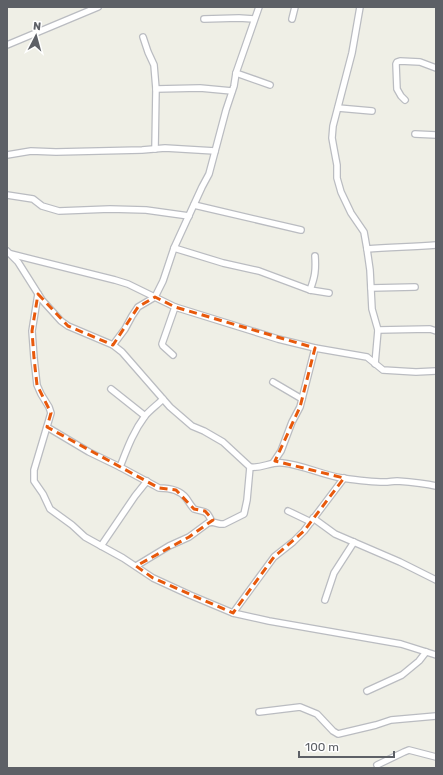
<svg xmlns="http://www.w3.org/2000/svg" width="443" height="775" font-family="Rubik,sans-serif">
<style>
.lines{fill:none;stroke-linecap:round;stroke-linejoin:round}
.street-casing{stroke:#babcc1;stroke-width:8}
.street{stroke:#fff;stroke-width:5.5}
.marked{fill:none;stroke:#e8590c;stroke-width:3;stroke-dasharray:8 5;stroke-linejoin:round}
</style>
<rect width="100%" height="100%" fill="#efefe6"/>
<g class="lines">
<defs>
<g id="street">
<path d="M360,7l-8,46 -19,73 -1,12 2,11 3,16v13l4,14 10,21 13,19 3,17 3,21 2,39 6,21 -3,34"/>
<path d="M204,19l35,-1 15,1"/>
<path d="M292,19l3,-12"/>
<path d="M143,37l5,15 6,13 2,24 -1,60"/>
<path d="M7,45l91,-38"/>
<path d="M236,73l34,12"/>
<path d="M156,89l44,-1 32,3"/>
<path d="M405,100l-4,-4 -4,-7 -1,-25 1,-2 3,-1 20,1 16,6"/>
<path d="M338,108l34,3"/>
<path d="M415,134l21,1"/>
<path d="M7,155l24,-4 25,1 86,-2 23,-2 50,3"/>
<path d="M7,195l26,4 9,7 17,5 51,-2 36,1 43,6"/>
<path d="M194,205l107,25"/>
<path d="M174,248l49,15 36,8 51,19 19,3"/>
<path d="M367,249c23,-2 46,-2 69,-4"/>
<path d="M7,251l11,11 24,38 19,21 7,5 45,19 9,7 48,55 22,19 12,5 19,11 27,25c11,2 22,-6 33,-4 20,2 39,12 59,15 14,2 29,4 42,4 5,0 9,-1 13,-1 13,1 26,2 39,5"/>
<path d="M11,254l104,26 13,4 47,23 103,32 37,9 52,9 16,13 33,2 20,-1"/>
<path d="M371,288l44,-1"/>
<path d="M310,290c5,-13 6,-20 5,-34"/>
<path d="M38,294l-6,37 2,27 3,27 4,9 8,13 2,6 -17,57v11l9,13 7,15 22,16 13,12 38,21 30,20 37,17 43,18 36,8 132,23 35,11"/>
<path d="M378,330l52,-1 6,2"/>
<path d="M113,345l12,-16 7,-13 6,-9 17,-10 8,-16 11,-33 28,-61 7,-13 17,-64 8,-24 2,-13 23,-66"/>
<path d="M173,355l-10,-9 -1,-2 13,-37"/>
<path d="M273,382l29,17"/>
<path d="M111,389l34,27"/>
<path d="M163,399c-6,6 -13,11 -18,17 -12,16 -18,33 -25,51l39,21c10,0 21,2 27,10 3,4 5,8 8,11 12,4 12,0 18,13"/>
<path d="M47,427l42,25 31,15"/>
<path d="M273,463l8,-12 11,-29 8,-15 15,-59"/>
<path d="M288,511l23,11"/>
<path d="M313,518l22,16 65,28 36,18"/>
<path d="M101,546l34,-50 12,-15"/>
<path d="M136,566l33,-20 20,-9 19,-14 4,-1 8,2h4l20,-10 3,-14 3,-33"/>
<path d="M325,600l9,-27 20,-31"/>
<path d="M233,613l41,-56 19,-15 11,-11 40,-53"/>
<path d="M367,691l35,-16 17,-14 7,-9"/>
<path d="M259,712l41,-5 17,7 16,17 5,3 38,-9 15,-5 45,-4"/>
<path d="M377,765l27,-13 5,-2 27,7"/>
</g>
</defs>
<use href="#street" class="street-casing"/>
<use href="#street" class="street"/>
</g>
<path class="marked" d="M38,294l30,32 45,19 25,-38 17,-10 20,10 140,41 -15,59 -25,54 69,17 -40,53 -30,26 -41,56 -80,-35 -17,-12 53,-29 24,-17 -8,-9 -11,-2 -18,-19 -17,-2 -112,-61 4,-14 -14,-28 -3,-27 -2,-27z"/>
<rect width="443" height="775" fill="none" stroke="#5d6066" stroke-width="16"/>
<g transform="translate(36 36) rotate(6)" stroke="#ffffff" stroke-width="3" paint-order="stroke">
<path d="M0-3L7 15L0 10L-7 15Z" fill="#5d6066"/>
<text y="-6" font-size="11" font-weight="bold" text-anchor="middle" fill="#5d6066">N</text>
</g>
<path d="M299 751v6h95v-6" fill="none" stroke="#5d6066" stroke-width="2"/>
<text x="305" y="751" font-size="12" fill="#5d6066" stroke="#ffffff" stroke-width="3" paint-order="stroke">100 m</text>
</svg>
